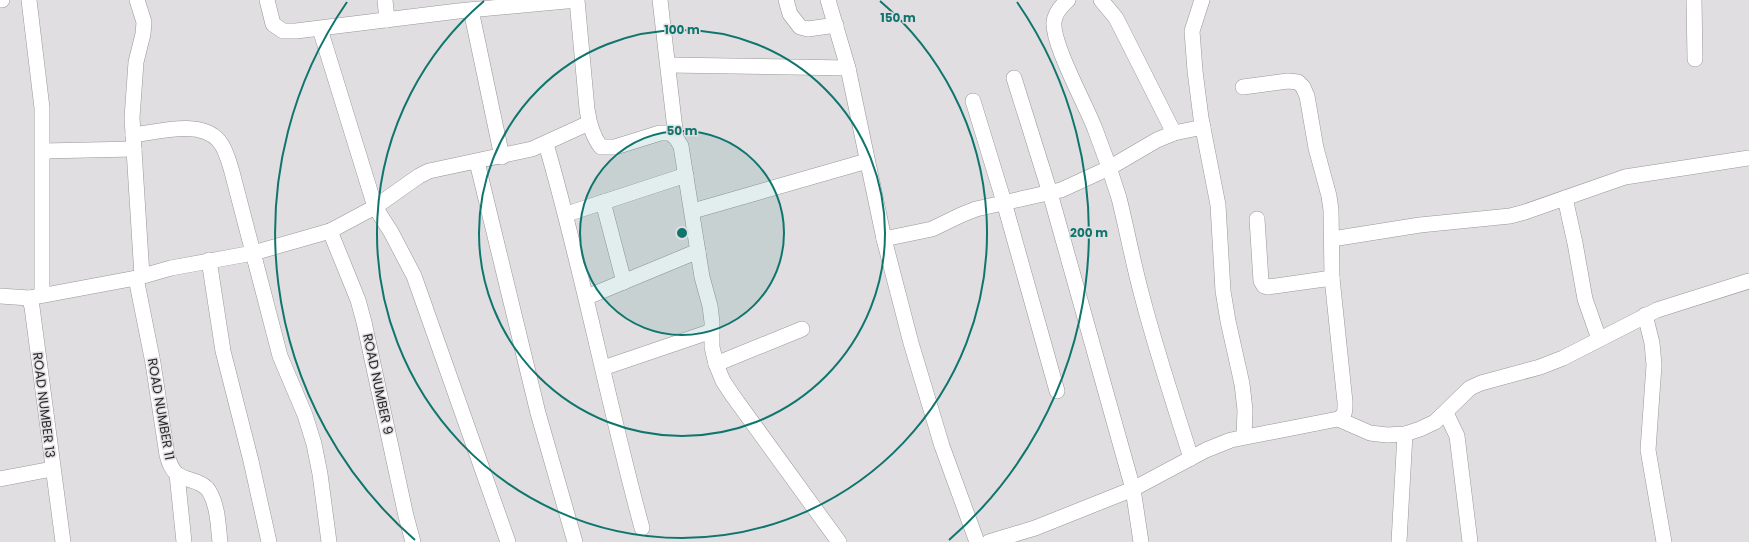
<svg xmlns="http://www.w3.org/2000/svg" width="1749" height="542" font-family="Poppins,sans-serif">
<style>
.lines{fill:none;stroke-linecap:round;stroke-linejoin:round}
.street-casing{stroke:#999799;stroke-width:16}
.street{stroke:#fff;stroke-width:15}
.ring{fill:none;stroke:#0f766e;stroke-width:2}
.labels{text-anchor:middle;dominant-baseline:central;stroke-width:3;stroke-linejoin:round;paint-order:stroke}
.street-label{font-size:13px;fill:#282828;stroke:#e1dee1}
.centre{fill:#0f766e;stroke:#e1dee1;stroke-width:2}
.ring-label{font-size:12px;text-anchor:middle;font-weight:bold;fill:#0f766e;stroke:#e1dee1;stroke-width:3;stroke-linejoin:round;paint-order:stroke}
</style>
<rect width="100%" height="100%" fill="#e1dee1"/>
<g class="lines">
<defs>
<g id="street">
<path d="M0,0h2"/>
<path d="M29,0l13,108v187"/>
<path d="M137,0l7,22 -1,12 -7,28 -4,56 10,158"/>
<path d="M267,0l6,24 10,7h13l162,-20 119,-11 10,109c2,14 5,27 14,38h14l45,-14h10l6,5 5,8 21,131 8,29 2,16v25l4,17 7,17 10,15 106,146"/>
<path d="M385,0l2,20"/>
<path d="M660,0l16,138"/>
<path d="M786,0l4,14 10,13 8,2 28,-4"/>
<path d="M828,0l20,68 36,171 27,104 31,103 35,96"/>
<path d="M1068,0c-7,6 -13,13 -14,22 -2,22 32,83 41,107 9,23 17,46 24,69 8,32 14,65 23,98 14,54 32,108 49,162"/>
<path d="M1101,0l15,18 58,115"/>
<path d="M1202,0l-10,31 3,40 6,47 17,87 5,86 5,30 14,63 3,26 -1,26"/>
<path d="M1694,0l1,59"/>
<path d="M471,10l31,147"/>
<path d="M320,29l55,178 16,25 23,44 94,266"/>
<path d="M668,65l180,3"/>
<path d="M1014,78l36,115 83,296 8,53"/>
<path d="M973,101l31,101 53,189"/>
<path d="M133,135c25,-3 68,-16 86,6 7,8 10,21 13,31l48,184 25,59 9,29 6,30 9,68"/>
<path d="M546,144c37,127 61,256 96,384"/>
<path d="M43,151l91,-2"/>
<path d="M477,162l61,251 37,129"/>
<path d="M1565,198l10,45 10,56 14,40"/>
<path d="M603,202l21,80"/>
<path d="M693,211l174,-50"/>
<path d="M567,214l119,-39"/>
<path d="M1257,219l4,62 3,5 4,1 64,-9"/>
<path d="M330,231l28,69 6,22 42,194 7,26"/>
<path d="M884,239l48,-10 29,-14 15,-6 85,-19 48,-22 48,-28 17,-7 29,-6"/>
<path d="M1332,239l88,-14 90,-9 15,-4 100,-35 124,-19"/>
<path d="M209,260l14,91 28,110 18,81"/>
<path d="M136,278l17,85 14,92c2,7 4,14 10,19 9,7 25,6 32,17 9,15 9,34 11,51"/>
<path d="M0,296l29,2 3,9 31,235"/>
<path d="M587,297l111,-46"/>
<path d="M29,298l107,-20 35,-10 82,-15 77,-22 45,-24 44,-31 10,-5 103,-22 57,-26"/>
<path d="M1645,315l7,28 2,22 -6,85 16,92"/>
<path d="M716,364l86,-35"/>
<path d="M603,368l109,-37"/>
<path d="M1446,413l11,23 13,106"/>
<path d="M1338,419l32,14 17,2 18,-1 15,-5 15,-7 35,-34 11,-5 59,-16 23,-9 94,-48 92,-29"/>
<path d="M177,474l7,68"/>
<path d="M0,479l52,-10"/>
<path d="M989,542l46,-14 98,-39 73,-39 25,-10 107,-21c8,-4 7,-9 7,-17l-13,-124 -1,-68 -2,-14 -13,-48 -9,-52 -4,-9 -5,-5 -10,-1 -45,6"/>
<path d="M1399,542l6,-108"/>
</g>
</defs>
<use href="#street" class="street-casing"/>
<use href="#street" class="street"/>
</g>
<circle cx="682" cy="233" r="102" fill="#0f766e" fill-opacity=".12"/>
<g class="ring">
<circle cx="682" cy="233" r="102"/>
<circle cx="682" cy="233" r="203"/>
<path d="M880 1A305 305 0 1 1 484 1"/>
<path d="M415 540A407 407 0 0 1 347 2M1017 2A407 407 0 0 1 949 540"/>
</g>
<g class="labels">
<g class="street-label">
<text transform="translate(378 384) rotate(78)">ROAD NUMBER 9</text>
<text transform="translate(44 405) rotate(83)">ROAD NUMBER 13</text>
<text transform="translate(161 409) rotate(80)">ROAD NUMBER 11</text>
</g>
</g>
<circle cx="682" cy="233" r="6" class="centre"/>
<g class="ring-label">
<text x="898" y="22">150 m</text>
<text x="682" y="34">100 m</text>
<text x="682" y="135">50 m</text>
<text x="1089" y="237">200 m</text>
</g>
</svg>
